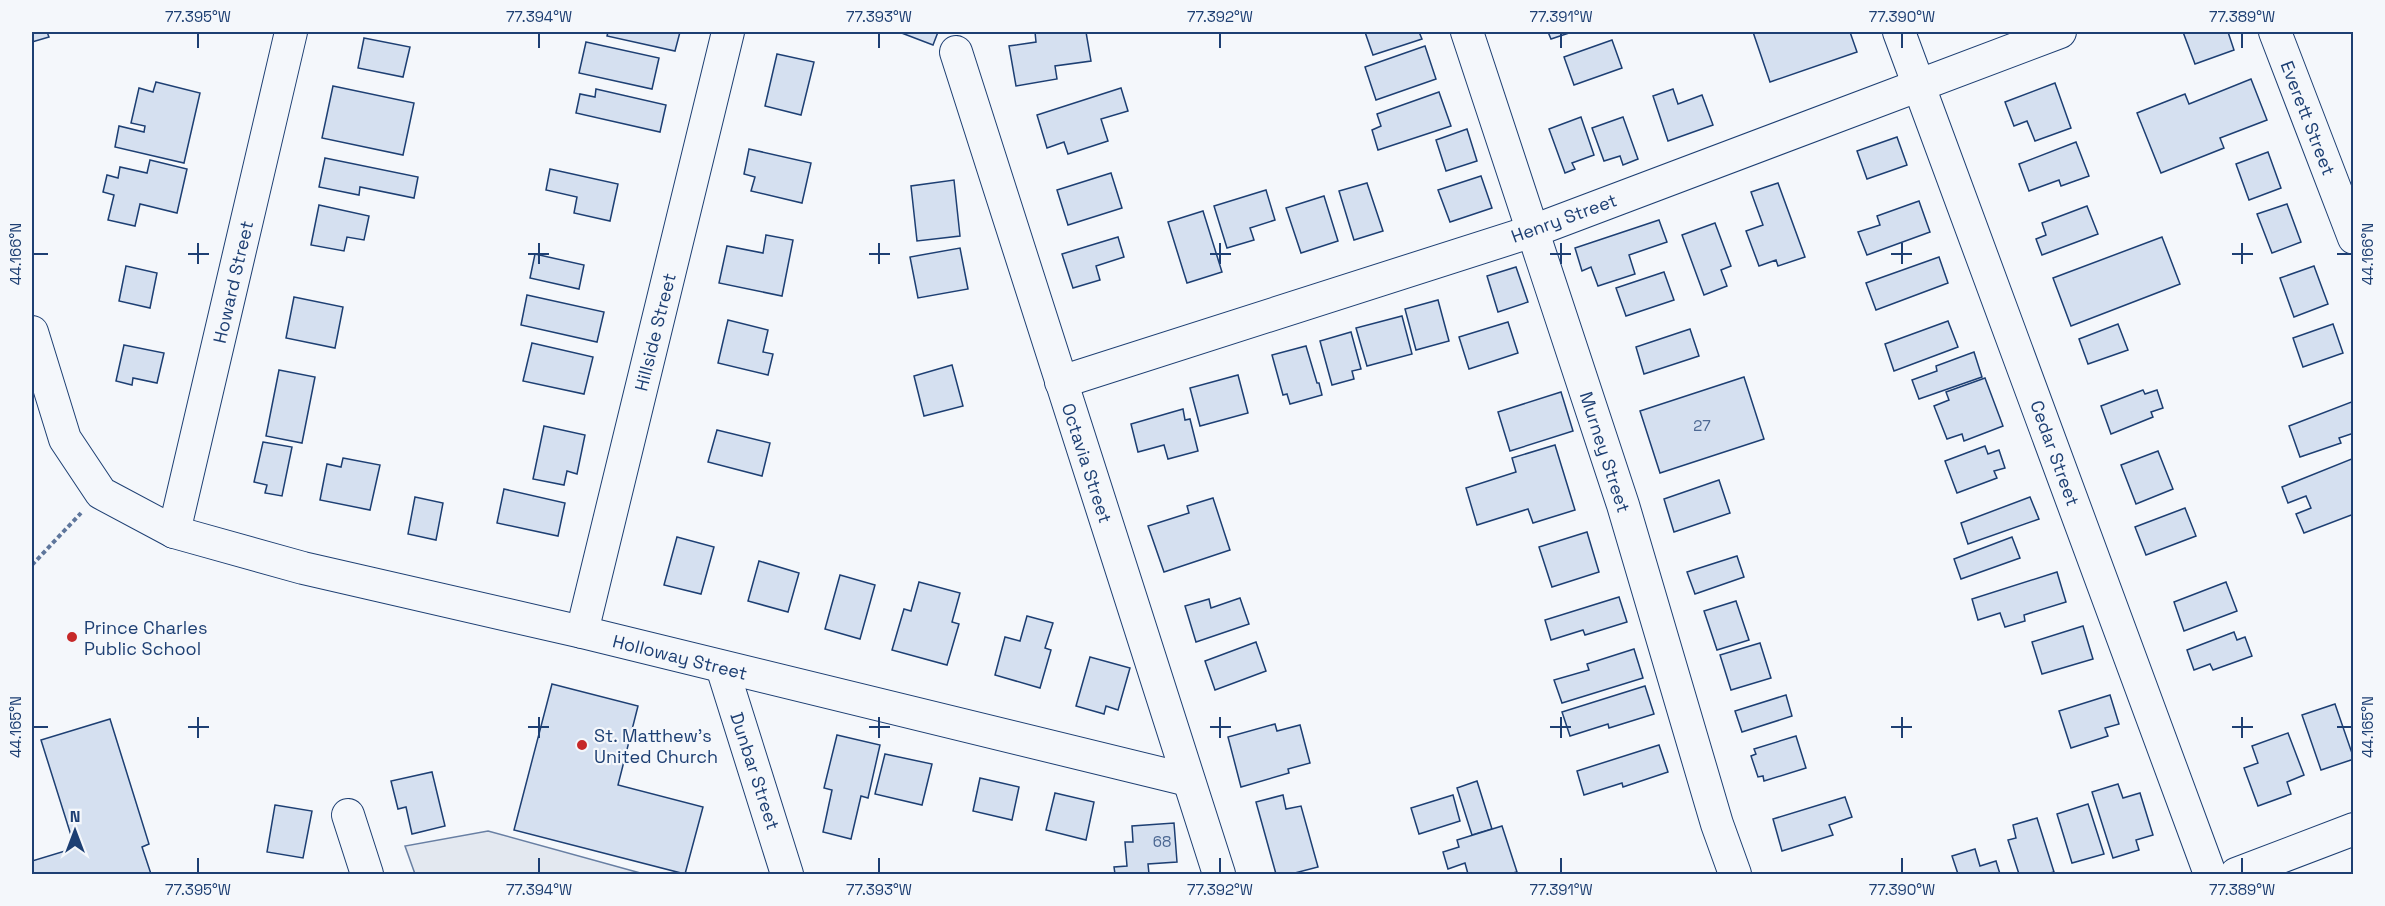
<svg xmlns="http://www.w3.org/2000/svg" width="2385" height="906" font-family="'Space Grotesk',sans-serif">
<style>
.parking{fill:#e3e8f0;stroke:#687fa3;stroke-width:1.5}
.building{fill:#d5e0f0;stroke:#1d3f73;stroke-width:1.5}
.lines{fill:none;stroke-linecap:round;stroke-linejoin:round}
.minor-casing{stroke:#1d3f73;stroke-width:34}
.path{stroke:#5e769c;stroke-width:4;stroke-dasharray:4.5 3;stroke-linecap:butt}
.minor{stroke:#f4f7fb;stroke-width:32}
.ticks{fill:none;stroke:#1d3f73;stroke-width:2}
.poi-dot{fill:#c62828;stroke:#f4f7fb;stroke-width:2}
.labels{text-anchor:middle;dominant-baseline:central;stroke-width:4.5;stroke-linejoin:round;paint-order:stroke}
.number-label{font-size:15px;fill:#4b6792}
.street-label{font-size:18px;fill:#1d3f73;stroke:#f4f7fb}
.poi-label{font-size:18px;fill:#1d3f73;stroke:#f4f7fb;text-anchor:start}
.neatline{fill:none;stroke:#1d3f73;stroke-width:2}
.ticks-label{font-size:15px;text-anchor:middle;fill:#1d3f73}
</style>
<rect width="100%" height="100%" fill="#f4f7fb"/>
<path class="parking" d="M488,831l156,43h-229l-10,-28z"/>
<g class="building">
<path d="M32,32h15l2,5 -17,5z"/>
<path d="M608,32h72l-5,19 -68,-15z"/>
<path d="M899,32h39l-5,13z"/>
<path d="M1035,32h51l5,29 -36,5 2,13 -41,7 -7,-40 27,-4z"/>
<path d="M1365,32h54l3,7 -49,16z"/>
<path d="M1548,32h24l-21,7z"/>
<path d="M1753,32h97l7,20 -87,30z"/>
<path d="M2183,32h45l6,18 -39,14z"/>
<path d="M364,38l46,9 -7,30 -45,-9z"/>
<path d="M1612,40l10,28 -48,17 -10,-28z"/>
<path d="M586,42l73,16 -7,31 -73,-16z"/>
<path d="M1425,46l11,33 -60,21 -11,-33z"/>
<path d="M777,54l37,8 -13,53 -36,-9z"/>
<path d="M2251,79l16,41 -47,18 4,10 -63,25 -24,-60 48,-19 4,10z"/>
<path d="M156,82l44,11 -16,70 -69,-16 4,-21 25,6 1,-6 -14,-3 8,-35 14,4z"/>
<path d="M2055,83l16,45 -36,13 -8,-20 -13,5 -9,-24z"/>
<path d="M333,86l81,17 -11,52 -81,-17z"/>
<path d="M1121,88l7,23 -27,8 7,22 -40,13 -4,-12 -17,6 -10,-33z"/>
<path d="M596,89l70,16 -6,27 -84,-19 4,-19 15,3z"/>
<path d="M1673,89l5,15 24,-9 11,30 -45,16 -15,-45z"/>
<path d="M1439,92l12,34 -73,24 -6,-20 9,-4 -4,-12z"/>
<path d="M1581,117l13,38 -22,8 3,6 -10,4 -16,-44z"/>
<path d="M1623,117l15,42 -15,6 -3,-9 -16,5 -12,-33z"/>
<path d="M1467,129l10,32 -31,10 -10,-31z"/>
<path d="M1897,137l10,28 -40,14 -10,-28z"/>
<path d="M2076,142l13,34 -28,10 -2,-6 -30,11 -10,-27z"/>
<path d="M749,149l62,14 -9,40 -51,-12 4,-14 -11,-3z"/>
<path d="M2268,152l13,36 -32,12 -13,-36z"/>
<path d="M325,158l93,19 -4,21 -54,-11 -1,8 -40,-8z"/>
<path d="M150,160l37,9 -10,44 -37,-9 -5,22 -27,-6 6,-25 -11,-3 4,-17 11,3 2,-11 27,6z"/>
<path d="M550,169l68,15 -8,37 -36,-8 3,-16 -31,-7z"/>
<path d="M1111,173l11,35 -54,17 -11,-35z"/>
<path d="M1481,176l11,32 -42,14 -12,-32z"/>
<path d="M954,180l6,56 -43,5 -6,-55z"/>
<path d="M1367,183l16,48 -29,9 -15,-49z"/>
<path d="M1778,183l27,74 -27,9 -2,-6 -17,6 -13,-35 17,-6 -12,-33z"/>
<path d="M1266,190l9,30 -25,8 4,12 -27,8 -13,-42z"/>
<path d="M1324,196l14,45 -37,12 -15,-45z"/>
<path d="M1919,201l11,31 -63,23 -9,-23 22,-7 -3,-9z"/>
<path d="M2287,204l14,38 -29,11 -15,-39z"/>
<path d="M319,205l50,11 -5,24 -17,-3 -3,14 -33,-6z"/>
<path d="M2087,206l11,28 -56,21 -6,-16 10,-4 -4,-12z"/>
<path d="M1203,211l19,61 -35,11 -19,-61z"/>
<path d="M1659,220l8,22 -38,13 6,19 -37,12 -7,-19 -9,4 -7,-23z"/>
<path d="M1715,223l16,43 -10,4 6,16 -23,9 -22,-60z"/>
<path d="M766,235l27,5 -11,56 -63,-13 8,-37 36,7z"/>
<path d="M1118,237l6,20 -28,9 4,14 -27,8 -11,-34z"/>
<path d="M2162,237l18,47 -109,42 -18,-48z"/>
<path d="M960,248l8,41 -50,9 -8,-41z"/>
<path d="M535,254l49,11 -5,24 -49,-11z"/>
<path d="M1939,257l9,26 -72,27 -10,-27z"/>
<path d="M126,266l31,7 -7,35 -31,-7z"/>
<path d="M2314,266l14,38 -34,13 -14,-39z"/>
<path d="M1516,267l12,35 -30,10 -11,-36z"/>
<path d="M1664,272l10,28 -48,16 -10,-28z"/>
<path d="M527,295l77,17 -7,30 -76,-17z"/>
<path d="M294,297l49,10 -8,41 -49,-10z"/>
<path d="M1438,300l11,41 -33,9 -11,-41z"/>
<path d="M1402,316l10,38 -45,12 -11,-38z"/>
<path d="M728,320l40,10 -5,22 10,2 -5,21 -50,-12z"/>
<path d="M1948,321l10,26 -64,24 -9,-27z"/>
<path d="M1508,322l10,31 -49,16 -10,-32z"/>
<path d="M2118,324l10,26 -40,14 -9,-25z"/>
<path d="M2333,324l10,29 -40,14 -10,-29z"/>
<path d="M1690,329l9,27 -55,18 -8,-27z"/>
<path d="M1351,332l10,37 -9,2 2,8 -22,6 -12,-44z"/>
<path d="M532,343l61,14 -9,37 -61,-13z"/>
<path d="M124,345l40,8 -7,30 -24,-5 -1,7 -16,-4z"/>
<path d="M1306,346l11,37h2l3,12 -32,9 -3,-10 -4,1 -11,-40z"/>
<path d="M1974,352l8,25 -63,22 -7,-19 25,-9 -1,-5z"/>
<path d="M952,365l11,41 -39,10 -10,-40z"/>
<path d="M279,370l36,7 -13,66 -36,-7z"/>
<path d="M1238,375l10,38 -48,13 -10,-38z"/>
<path d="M1744,377l20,62 -104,34 -20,-62z"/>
<path d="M1985,378l18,48 -39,15 -2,-7 -15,5 -13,-33 15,-6 -3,-8z"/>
<path d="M2143,390l2,4 12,-4 6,18 -12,4 2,5 -42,17 -10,-28z"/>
<path d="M1561,392l12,39 -63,20 -12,-39z"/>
<path d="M2354,401v32l-15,5 2,5 -41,14 -11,-31z"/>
<path d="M1183,409l2,11 5,-1 8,32 -30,8 -4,-14 -26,7 -7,-28z"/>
<path d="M544,426l41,9 -8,39 -10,-3 -3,14 -31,-6z"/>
<path d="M717,430l53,13 -8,33 -54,-14z"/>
<path d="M263,442l29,5 -10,49 -17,-3 2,-8 -13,-3z"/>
<path d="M1555,445l20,65 -42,13 -5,-14 -51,16 -11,-37 50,-16 -4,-14z"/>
<path d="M1985,446l3,8 11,-4 6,18 -11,3 3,7 -40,15 -12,-32z"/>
<path d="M2158,451l15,38 -37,15 -15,-39z"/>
<path d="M343,458l37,7 -10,45 -50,-10 7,-36 14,3z"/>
<path d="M2354,458v56l-50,19 -8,-19 15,-6 -5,-12 -18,7 -6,-16z"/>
<path d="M1719,480l11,33 -56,19 -10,-33z"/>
<path d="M504,489l61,14 -7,33 -61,-13z"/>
<path d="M415,497l28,6 -7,37 -28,-6z"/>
<path d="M2030,497l9,22 -71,25 -7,-21z"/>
<path d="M1213,498l17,52 -66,22 -16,-46 41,-13 -2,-7z"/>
<path d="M2185,508l11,28 -50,19 -11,-28z"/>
<path d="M1587,532l12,40 -47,15 -13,-40z"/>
<path d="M677,537l37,10 -13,47 -37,-9z"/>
<path d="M2012,537l8,21 -59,21 -7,-20z"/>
<path d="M1737,556l7,21 -49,17 -8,-22z"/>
<path d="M759,561l40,12 -11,39 -40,-11z"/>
<path d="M2057,572l9,30 -42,13 1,6 -20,6 -5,-14 -22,7 -6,-21z"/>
<path d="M840,575l35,10 -15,54 -35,-10z"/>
<path d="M919,582l41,11 -8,29 7,2 -12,41 -55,-15 12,-41 7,2z"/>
<path d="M2226,582l11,29 -53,20 -10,-29z"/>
<path d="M1619,597l8,25 -42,13 -2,-5 -32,10 -6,-20z"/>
<path d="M1240,598l9,26 -53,18 -11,-36 24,-7 2,9z"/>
<path d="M1736,601l13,39 -32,10 -13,-39z"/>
<path d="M1027,616l26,7 -8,25 6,2 -11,38 -45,-13 10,-38 15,4z"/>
<path d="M2083,626l10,33 -51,15 -10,-32z"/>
<path d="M2234,632l3,8 8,-3 7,19 -39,14 -3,-6 -16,6 -7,-20z"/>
<path d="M1256,642l10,29 -51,19 -10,-29z"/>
<path d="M1760,643l11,35 -40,12 -11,-35z"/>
<path d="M1634,649l9,29 -81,25 -8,-23 35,-10 -2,-6z"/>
<path d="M1090,657l40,11 -12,42 -12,-4 -2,8 -28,-8z"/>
<path d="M552,684l86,22 -20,79 85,22 -18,67 -171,-44z"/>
<path d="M1645,686l9,28 -45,14 -1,-4 -38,12 -8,-24z"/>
<path d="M1786,695l6,21 -50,16 -7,-21z"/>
<path d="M2110,695l9,29 -14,4 3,8 -37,12 -12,-37z"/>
<path d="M2335,704l19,55 -33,11 -19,-55z"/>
<path d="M110,719l39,125 -7,3 9,27h-119v-13l43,-13 -34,-108z"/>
<path d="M1275,724l2,7 23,-6 10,38 -22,6 1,4 -48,14 -13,-50z"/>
<path d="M2288,733l16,42 -17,7 4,12 -33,12 -14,-38 14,-5 -6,-17z"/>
<path d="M837,735l43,10 -12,53 -7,-2 -10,43 -28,-7 9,-42 -8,-2z"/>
<path d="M1796,736l10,32 -42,13 -1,-5 -5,1 -7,-21 5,-2 -2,-5z"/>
<path d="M1659,745l9,27 -45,15 -1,-4 -38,12 -7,-24z"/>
<path d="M885,754l47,10 -10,41 -47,-11z"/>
<path d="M432,772l13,54 -33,8 -6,-27 -8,2 -7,-28z"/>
<path d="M980,778l39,9 -7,33 -39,-9z"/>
<path d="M1477,781l15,48 -20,6 -15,-47z"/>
<path d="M2118,784l5,14 17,-5 13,42 -17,5 3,10 -26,8 -21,-66z"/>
<path d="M1055,793l39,9 -8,38 -40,-10z"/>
<path d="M1283,795l3,14 15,-3 17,61 -27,7h-15l-20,-72z"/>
<path d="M1453,795l7,26 -41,13 -8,-26z"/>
<path d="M1845,797l7,20 -23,8 4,10 -51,16 -9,-32z"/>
<path d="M2088,804l16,50 -32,9 -15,-49z"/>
<path d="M275,805l37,6 -9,47 -36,-6z"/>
<path d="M2037,818l17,54 -8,2h-27l-11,-34 8,-2 -3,-13z"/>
<path d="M1174,823l3,39 -29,2 1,10h-34l-1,-7 13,-1 -2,-24h8l-1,-16z"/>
<path d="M1502,826l15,46 -9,2h-40l-3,-11 -17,6 -5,-17 16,-5 -2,-7z"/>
<path d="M1975,849l5,17 16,-5 4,13h-42l-6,-18z"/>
</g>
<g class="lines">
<defs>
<g id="minor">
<path d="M1467,32l156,473 94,319 18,50"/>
<path d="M1899,32l311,842"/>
<path d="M2275,32l79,206"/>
<path d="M956,52l263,822"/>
<path d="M32,332l33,107 36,54 73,39 129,36 279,64 606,148"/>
<path d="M1061,382l472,-151 527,-199"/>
<path d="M174,532l117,-500"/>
<path d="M582,632l146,-600"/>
<path d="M722,667l65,207"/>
<path d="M348,815l19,59"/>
<path d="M2236,874l118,-45"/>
</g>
</defs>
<use href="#minor" class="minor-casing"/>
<path class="path" d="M32,565l49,-52"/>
<use href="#minor" class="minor"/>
</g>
<path class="ticks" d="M198,33v15M539,33v15M879,33v15M1220,33v15M1561,33v15M1902,33v15M2242,33v15M198,243v21M539,243v21M879,243v21M1220,243v21M1561,243v21M1902,243v21M2242,243v21M33,254h15M188,254h21M528,254h21M869,254h21M1210,254h21M1550,254h21M1891,254h21M2232,254h21M2337,254h15M198,717v21M539,717v21M879,717v21M1220,717v21M1561,717v21M1902,717v21M2242,717v21M33,727h15M188,727h21M528,727h21M869,727h21M1210,727h21M1550,727h21M1891,727h21M2232,727h21M2337,727h15M198,858v15M539,858v15M879,858v15M1220,858v15M1561,858v15M1902,858v15M2242,858v15"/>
<g class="poi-dot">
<circle cx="72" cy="637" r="6"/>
<circle cx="582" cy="745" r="6"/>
</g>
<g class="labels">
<g class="number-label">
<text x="1702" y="425">27</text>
<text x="1162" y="841">68</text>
</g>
<g class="street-label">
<text transform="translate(2308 118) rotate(69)">Everett Street</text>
<text transform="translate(1564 218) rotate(-20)">Henry Street</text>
<text transform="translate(233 282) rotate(-77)">Howard Street</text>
<text transform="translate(655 332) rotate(-76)">Hillside Street</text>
<text transform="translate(1605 452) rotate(72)">Murney Street</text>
<text transform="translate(2055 453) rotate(70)">Cedar Street</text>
<text transform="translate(1087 463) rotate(72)">Octavia Street</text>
<text transform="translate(680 657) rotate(14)">Holloway Street</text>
<text transform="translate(755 771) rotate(72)">Dunbar Street</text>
</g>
<g class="poi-label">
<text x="84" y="627">Prince Charles<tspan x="84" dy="21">Public School</tspan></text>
<text x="594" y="735">St. Matthew's<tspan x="594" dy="21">United Church</tspan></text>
</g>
</g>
<rect width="2385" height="906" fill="none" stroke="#f4f7fb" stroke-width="66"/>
<g transform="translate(75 831)" stroke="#f4f7fb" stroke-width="4.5" paint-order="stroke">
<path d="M0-4.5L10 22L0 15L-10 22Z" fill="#1d3f73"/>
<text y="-9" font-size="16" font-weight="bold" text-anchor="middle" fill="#1d3f73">N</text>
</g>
<rect x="33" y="33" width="2319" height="840" class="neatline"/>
<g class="ticks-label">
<text x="198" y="22">77.395°W</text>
<text x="539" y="22">77.394°W</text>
<text x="879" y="22">77.393°W</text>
<text x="1220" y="22">77.392°W</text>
<text x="1561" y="22">77.391°W</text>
<text x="1902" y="22">77.390°W</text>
<text x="2242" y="22">77.389°W</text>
<text transform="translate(16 254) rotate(-90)" y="5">44.166°N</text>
<text transform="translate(2368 254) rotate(-90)" y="5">44.166°N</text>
<text transform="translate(16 727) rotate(-90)" y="5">44.165°N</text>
<text transform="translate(2368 727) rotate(-90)" y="5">44.165°N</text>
<text x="198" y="895">77.395°W</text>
<text x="539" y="895">77.394°W</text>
<text x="879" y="895">77.393°W</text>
<text x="1220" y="895">77.392°W</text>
<text x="1561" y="895">77.391°W</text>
<text x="1902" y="895">77.390°W</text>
<text x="2242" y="895">77.389°W</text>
</g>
</svg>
